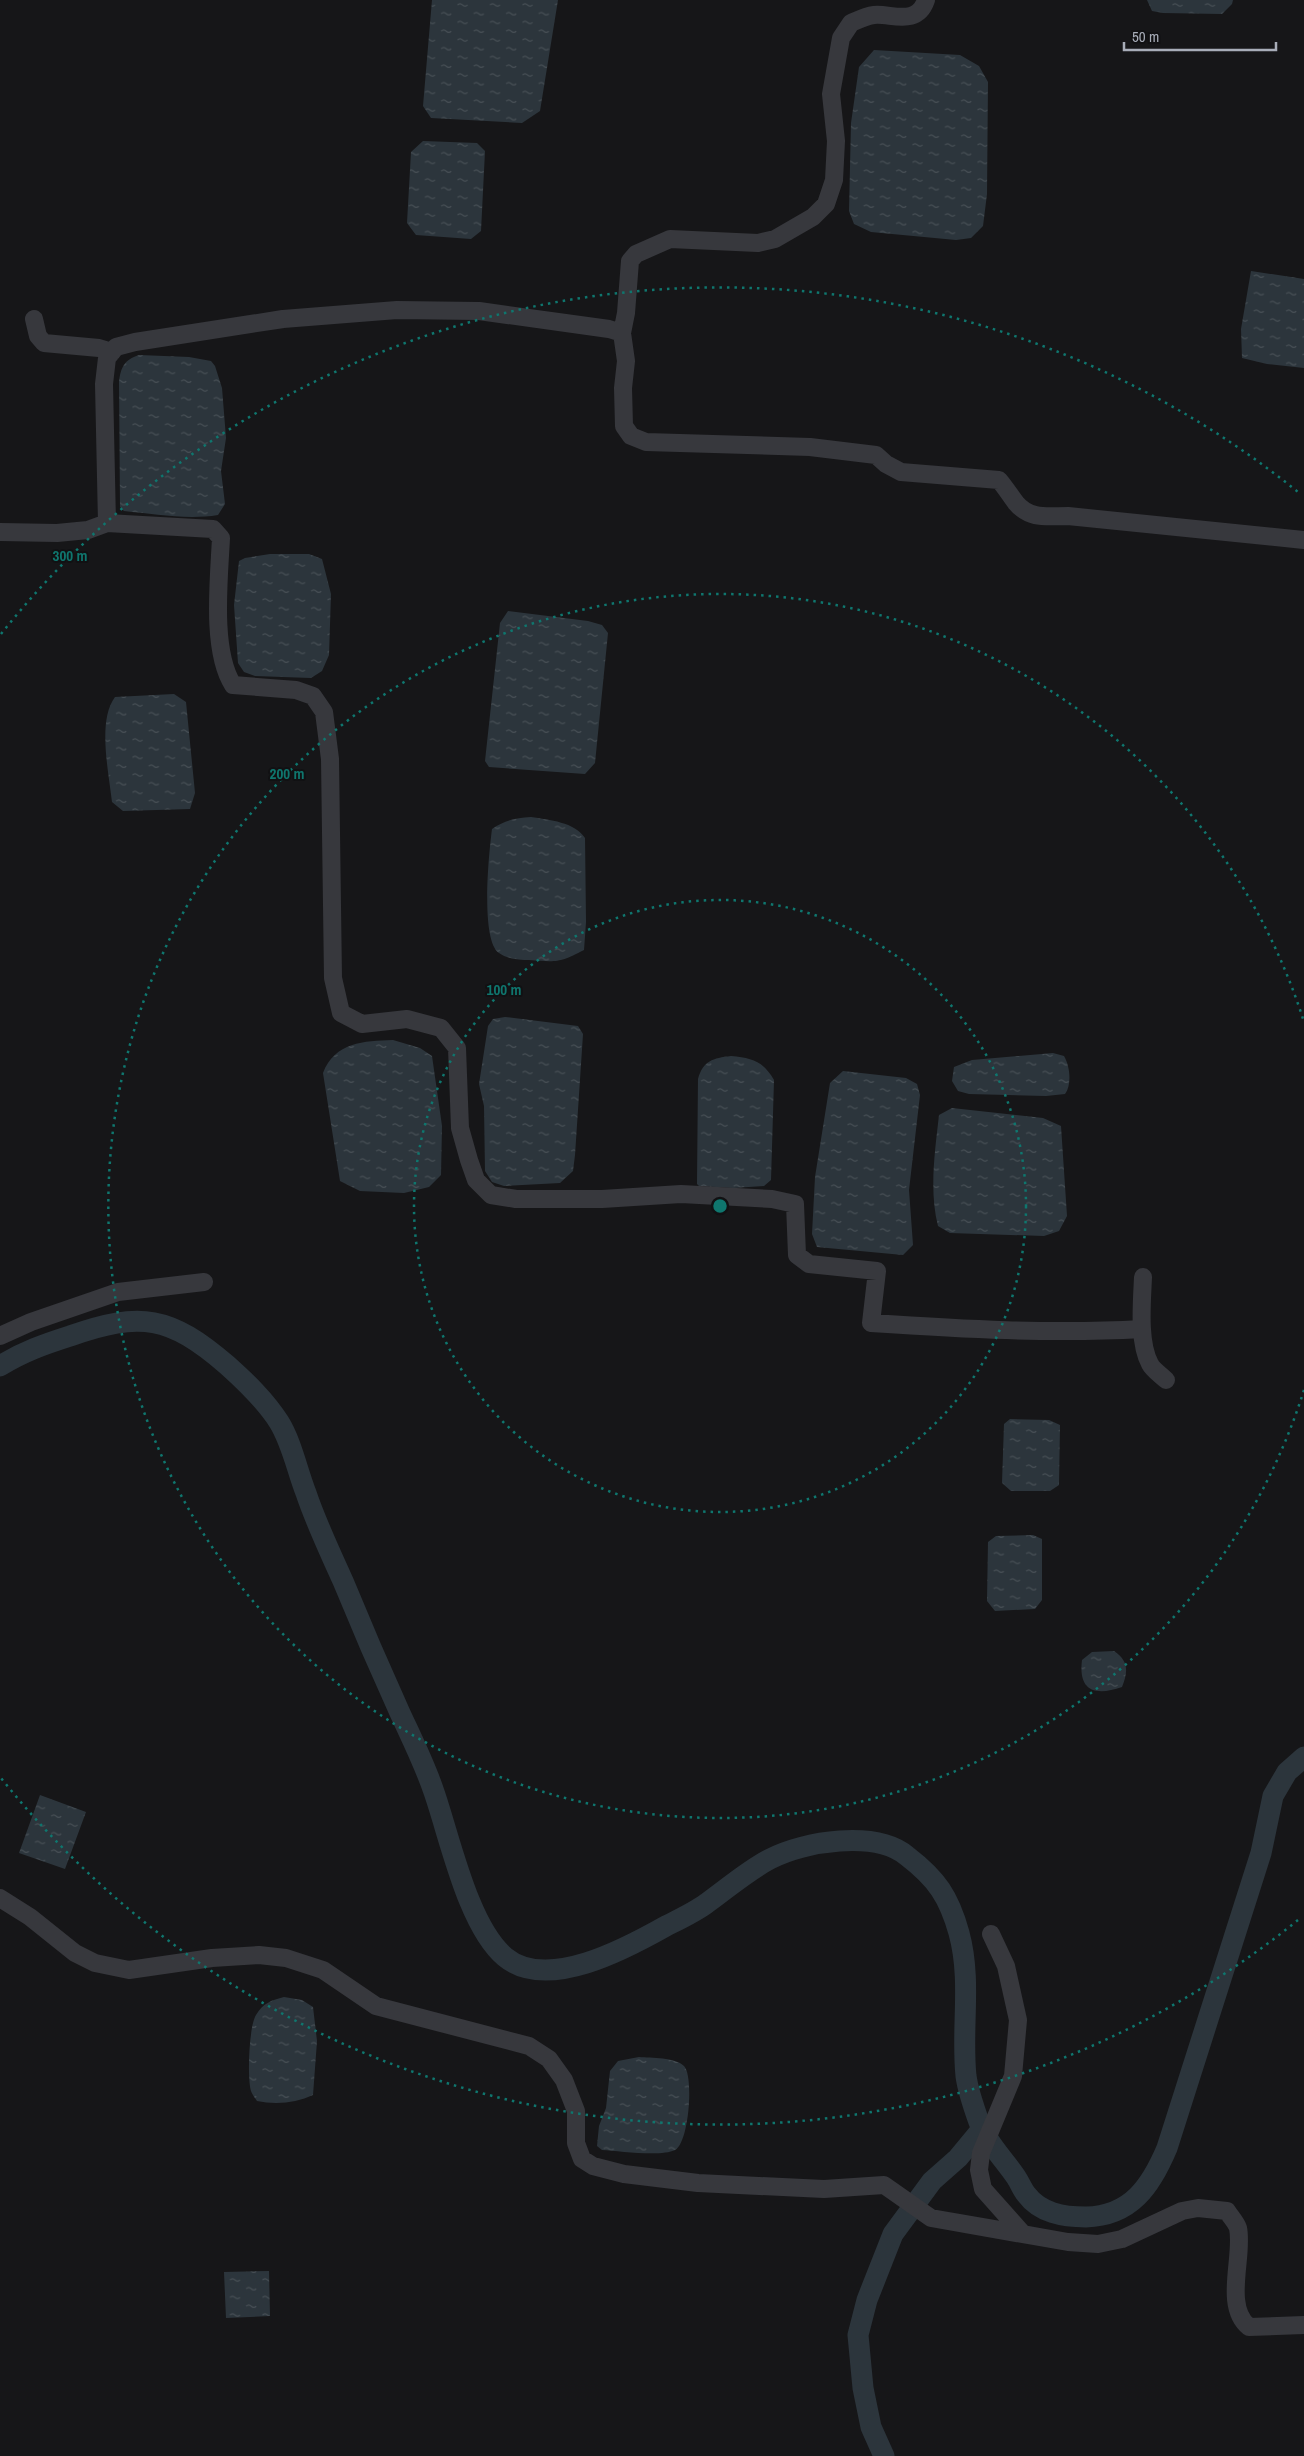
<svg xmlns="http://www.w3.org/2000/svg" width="1304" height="2456" font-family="'Archivo Narrow',sans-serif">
  <defs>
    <pattern id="water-ripples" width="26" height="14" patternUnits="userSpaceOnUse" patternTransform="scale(1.25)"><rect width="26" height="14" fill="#2c353c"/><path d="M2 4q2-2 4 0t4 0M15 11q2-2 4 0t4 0" fill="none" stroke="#485056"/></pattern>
  </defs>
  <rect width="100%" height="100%" fill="#161618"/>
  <path fill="url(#water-ripples)" d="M432 0H558L540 111 522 123 431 118 423 106Z
    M1147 0H1233L1232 4 1222 14 1163 13 1152 11Z
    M874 50 960 55 979 66 988 82 987 194 983 226 971 238 956 240 871 232 854 224 849 211 851 123 859 67Z
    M423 141 477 143 485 151 481 231 471 239 416 235 407 223 411 152Z
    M1251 271 1304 279V368L1267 364 1242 358 1241 329Z
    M139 355 189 357 211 361 215 366 222 388 226 438 221 471 225 504 218 515C187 520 155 514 124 511L120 507 119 382C121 367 124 360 139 355Z
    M270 554H309L322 559 331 594 329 655 322 671 311 678 255 676 244 672 238 663 234 605 239 561 245 558Z
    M508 611 588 621 602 625 608 633 595 763 585 774 489 767 485 761 500 623Z
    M174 694 186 702 195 793 190 809 123 811 112 802C109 773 97 721 115 697Z
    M531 817C549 820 575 822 585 838L586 922 584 950C559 963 557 962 529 960 520 960 507 959 499 953 480 940 489 852 492 829 505 820 516 818 531 817Z
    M505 1017 578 1026 583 1034 575 1155 573 1171 560 1183 504 1186 492 1182 485 1171 484 1106 479 1084 488 1026 493 1019Z
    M393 1040 420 1048 432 1056 442 1126 441 1175 429 1187 404 1193 360 1191 340 1181 323 1073C335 1042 364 1041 393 1040Z
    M1053 1053 1064 1056C1070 1066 1072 1085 1065 1094L1046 1096 969 1094 958 1091 952 1081 954 1067 972 1060Z
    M731 1056C752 1058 763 1061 774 1080L771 1180 764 1186 733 1188 699 1186 697 1184 698 1079C703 1061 713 1058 731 1056Z
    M843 1071 906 1078 917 1084 920 1095 909 1190 913 1245 903 1255 817 1247 812 1234 815 1177 830 1083Z
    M952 1108 1043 1118 1061 1126 1067 1216 1059 1231 1044 1236 950 1233 938 1226C929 1191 935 1151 939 1115Z
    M1010 1419 1049 1420 1060 1425 1059 1485 1050 1491H1011L1002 1483 1004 1424Z
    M1033 1535 1042 1539V1600L1035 1609 995 1611 987 1601 988 1542 996 1536Z
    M1114 1651C1129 1661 1128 1672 1122 1687 1096 1696 1078 1692 1082 1660L1092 1652Z
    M40 1795 86 1812 65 1869 19 1853Z
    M284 1997 302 2000 313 2007 317 2041 313 2095C296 2103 276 2105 257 2101 255 2098 252 2094 251 2091 247 2078 249 2026 256 2015 263 2003 272 2000 284 1997Z
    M639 2057C651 2058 675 2057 684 2066 694 2076 689 2143 675 2150 661 2157 619 2151 602 2150L597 2146 599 2126 606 2108 610 2071 618 2061Z
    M269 2271 270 2316 226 2318 224 2272Z"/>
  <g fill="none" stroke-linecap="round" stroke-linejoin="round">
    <path stroke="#2c353c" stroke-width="21" d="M0 1366C22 1352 45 1344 70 1336 141 1311 170 1316 227 1365 246 1382 265 1400 279 1422 292 1443 297 1470 306 1493 316 1523 330 1552 343 1581 361 1625 380 1669 400 1713 412 1739 425 1765 434 1792 450 1838 468 1926 505 1957 547 1992 627 1948 666 1926 680 1919 695 1912 707 1903 728 1888 747 1871 770 1859 804 1841 876 1830 907 1856 937 1879 949 1897 959 1933 972 1981 961 2028 966 2076 968 2091 974 2108 979 2122 987 2143 1004 2159 1016 2177 1020 2183 1022 2189 1026 2194 1040 2213 1063 2217 1086 2217 1131 2216 1151 2186 1167 2148L1261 1853 1273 1796 1287 1772 1304 1757
      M884 2456 871 2427 863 2388 858 2335 867 2300 893 2234 932 2181 958 2158 982 2129"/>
    <path stroke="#37383d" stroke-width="18" d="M34 319 38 336 44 343 99 348 112 352
      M622 333 626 313 630 261 636 254 670 239 758 243 775 239 813 217 826 204 834 180 836 141 831 94 841 38 851 23C858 20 866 16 874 15 891 13 917 27 926 0
      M107 523 104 384 107 358 116 347 135 342 283 319 397 310 479 311 609 329 622 333 626 361 623 388 624 426 631 436 646 442 810 447 876 455 886 464 901 472 999 480C1005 487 1010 495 1016 503 1030 520 1048 516 1068 516L1304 540
      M0 532 57 533 88 530 107 523 213 529 221 538C219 579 211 651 233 685L296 690 313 696 324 712 330 759 333 978 341 1013 362 1024 407 1019 441 1028 457 1048 460 1128 469 1160 476 1180 491 1195 516 1199H602L681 1194 772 1199 795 1204 797 1255 809 1264 877 1271 871 1323C962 1329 1051 1334 1142 1329
      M1143 1277C1142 1302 1138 1342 1150 1364 1153 1370 1161 1375 1166 1380
      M0 1336 31 1322 118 1292 204 1282
      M0 1898 30 1917 75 1953 95 1963 129 1970 212 1958 259 1955 286 1958 323 1970 376 2006 529 2046 549 2059 564 2080 576 2111V2143L582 2159 593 2166 624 2174 698 2183 824 2189 884 2185 931 2218 1068 2242 1098 2244 1122 2239 1182 2211 1198 2208 1227 2211C1230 2216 1236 2222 1238 2228 1244 2256 1223 2306 1249 2327L1304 2325
      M991 1934 1006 1966 1018 2020 1013 2076 981 2153 979 2170 983 2189 1023 2234"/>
  </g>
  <g fill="none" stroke="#0f766e" stroke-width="2.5" stroke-dasharray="2.5 5">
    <circle cx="720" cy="1206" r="306"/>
    <path d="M1304 1390A612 612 0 1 1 1304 1022"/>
    <path d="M1298 1920A919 919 0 0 1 1 1778M1 634A919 919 0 0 1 1298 492"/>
  </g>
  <circle cx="720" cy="1206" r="8" fill="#0f766e" stroke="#111113" stroke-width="2.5"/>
  <g font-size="15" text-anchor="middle" font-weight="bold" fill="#0f766e" stroke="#111113" stroke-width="4" stroke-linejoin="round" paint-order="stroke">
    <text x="70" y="561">300 m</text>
    <text x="287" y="779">200 m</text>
    <text x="504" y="995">100 m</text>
  </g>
  <path d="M1124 42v8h152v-8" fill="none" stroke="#a8adb8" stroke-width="2.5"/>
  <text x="1132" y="42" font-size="15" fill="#a8adb8" stroke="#111113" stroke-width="4" paint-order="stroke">50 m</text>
</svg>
